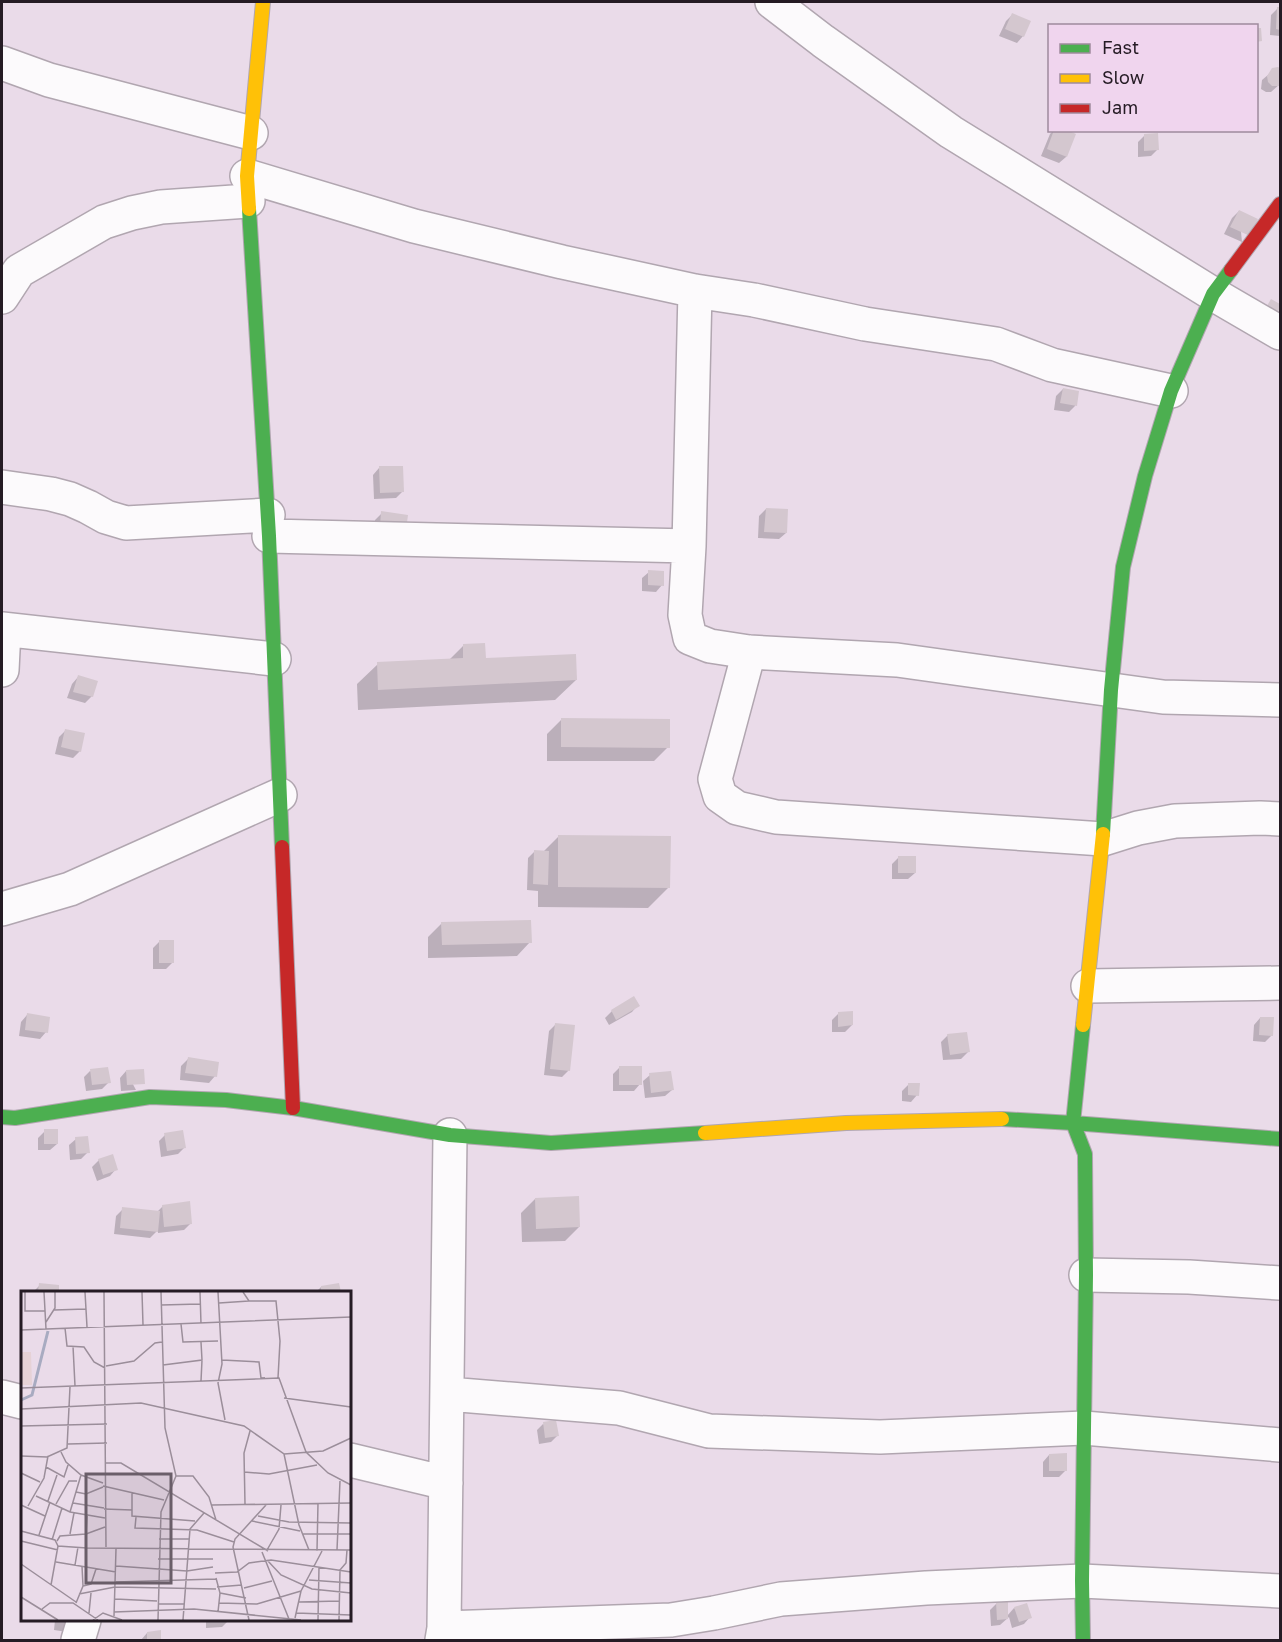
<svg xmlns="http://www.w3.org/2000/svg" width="1282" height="1642" font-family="'Golos Text',sans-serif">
  <rect width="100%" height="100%" fill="#eadbe9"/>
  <path fill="#0003" d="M1278 8H1280V36L1270 35 1271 15Z
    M1012 15 1023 36 1017 43 999 36 1006 21Z
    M1275 69 1280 71V84L1271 92H1266L1261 89 1262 80Z
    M1054 130 1074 135 1066 157 1059 163 1041 156 1050 134Z
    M1145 135 1157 150 1151 156 1138 157V142Z
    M1239 211 1242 242 1224 234 1232 218Z
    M1063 389 1078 392 1075 406 1069 412 1054 410 1056 396Z
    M379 468 402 492 396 498 374 499 373 475Z
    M766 509 786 533 779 539 758 538 759 516Z
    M382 513 405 529 374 534 375 520Z
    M649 572 662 585 656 592 642 591V578Z
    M463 646 485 660 576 680 555 700 358 710 357 684 378 664 449 660Z
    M78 677 92 696 85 703 67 698 72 684Z
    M561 720 668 747 654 761H547V734Z
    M66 730 80 751 73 758 55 754 59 737Z
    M559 836 669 887 648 908 538 907V891L527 890 528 858 535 851 543 852Z
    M899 857 915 873 908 879H892V864Z
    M442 923 530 942 517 956 428 958V937Z
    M159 942 173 962 166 969H153V948Z
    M634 998 638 1005 632 1012 609 1025 605 1018 612 1011Z
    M838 1014 852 1025 845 1032H832V1020Z
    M27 1015 46 1032 40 1039 19 1036 21 1022Z
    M1260 1018 1272 1035 1265 1042 1253 1041 1254 1025Z
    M556 1024 569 1070 562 1077 544 1075 549 1031Z
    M948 1035 968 1052 961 1059 943 1060 941 1042Z
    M188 1059 215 1076 209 1083 180 1080 181 1066Z
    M619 1068 640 1084 634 1091H613V1074Z
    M90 1071 109 1082 102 1089 86 1091 84 1077Z
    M126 1071 136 1090 121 1091 120 1078Z
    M650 1075 672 1090 665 1096 645 1098 643 1081Z
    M909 1084 917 1095 911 1102 902 1101V1091Z
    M45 1131 57 1144 50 1150H38V1138Z
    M165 1135 184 1148 178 1154 161 1157 159 1141Z
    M76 1139 88 1152 81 1159 70 1160 69 1145Z
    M99 1160 116 1169 110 1176 97 1181 92 1167Z
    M535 1199 579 1227 565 1241 522 1242 521 1213Z
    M163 1206 191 1223 184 1230 158 1233V1230L150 1238 114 1234 116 1216 123 1209 157 1212Z
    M40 1285 57 1286V1292H33Z
    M338 1285 339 1292H316L321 1287Z
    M543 1424 558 1435 551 1442 539 1444 537 1430Z
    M1049 1455 1066 1470 1059 1477H1043V1462Z
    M997 1603 1007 1616 1014 1608 1030 1617 1024 1624 1012 1628 1009 1617 1000 1625 991 1626 990 1610Z
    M55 1620H74L67 1632 54 1630Z
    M206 1620H229L222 1627 206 1628Z
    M159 1632 160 1640H141L147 1633Z"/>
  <path fill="#d4c7cf" d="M1277 7H1280V30L1276 29Z
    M1012 13 1031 21 1024 37 1005 29Z
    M1256 28H1261L1262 41 1256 42Z
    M1278 67 1280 68V86H1272L1268 82 1267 76 1272 68Z
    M1054 130H1067L1076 134 1067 157 1047 149Z
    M1158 133 1159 150 1144 151V134Z
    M1239 210 1258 219 1250 236 1230 227Z
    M1271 299 1280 304V308L1275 317 1264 311Z
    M1063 388 1079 391 1077 406 1060 403Z
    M379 466H403L404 492 380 493Z
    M766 508 788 509 787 533 764 532Z
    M381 511 408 515 406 530 380 527Z
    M648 570 664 571V586L648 585Z
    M485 643 486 658 576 654 577 680 378 690 377 662 463 658V644Z
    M78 675 98 681 93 697 73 692Z
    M561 718 670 719V748L561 747Z
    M65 729 85 733 81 752 61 747Z
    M558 835 671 836 670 888 558 887Z
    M534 850 549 851 548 885 533 884Z
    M898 856H916V873H898Z
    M531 920 532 943 442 945 441 922Z
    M159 940H174V963H159Z
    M634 996 640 1006 616 1020 611 1010Z
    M853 1011V1025L838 1027V1012Z
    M27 1013 50 1017 48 1033 25 1030Z
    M1260 1017H1274L1273 1036 1259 1035Z
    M555 1023 575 1025 570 1071 550 1069Z
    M967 1032 970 1052 950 1055 947 1034Z
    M188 1057 219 1062 217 1077 185 1073Z
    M619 1066H642V1085H619Z
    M108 1067 111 1083 92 1085 90 1069Z
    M144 1069 145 1084 127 1085 126 1070Z
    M671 1071 674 1090 651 1093 649 1073Z
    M908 1083H920L919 1096 908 1095Z
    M44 1129H58V1144H44Z
    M183 1130 186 1148 167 1151 164 1133Z
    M88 1136 90 1153 76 1154 75 1137Z
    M113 1154 118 1170 103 1175 98 1159Z
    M579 1196 580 1227 536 1229 535 1198Z
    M190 1201 192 1224 164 1227 162 1205Z
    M122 1207 160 1211 158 1232 120 1228Z
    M39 1283 59 1285V1292H38Z
    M339 1283 341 1292H321V1286Z
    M556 1420 559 1436 545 1438 543 1422Z
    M1067 1453V1471H1049V1454Z
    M1008 1601V1619L997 1620 996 1602Z
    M1027 1603 1032 1618 1019 1622 1014 1607Z
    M161 1630V1640H147V1632Z"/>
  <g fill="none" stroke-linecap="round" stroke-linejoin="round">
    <defs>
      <path id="street" d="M772 2 823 41 951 132 1213 294 1280 333
        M2 63 49 80 251 133
        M247 176 414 226 562 262 695 291 754 300 865 324 996 344 1052 365 1171 391
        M695 291 689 546 685 615 690 638 710 646 749 652 897 660 1163 697 1280 700
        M2 297 19 271 104 222 132 213 161 207 248 201
        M2 487 51 494 70 499 88 507 106 517 126 523 268 515
        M269 536 689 546
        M2 629 274 659
        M749 652 715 779 720 796 737 808 776 817 1103 839 1138 828 1175 821 1260 818 1280 819
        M2 670 4 630
        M2 909 70 889 280 795
        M1088 986 1280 983
        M1086 1275 1189 1277 1280 1283
        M448 1394 619 1408 709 1431 880 1437 1084 1428 1280 1445
        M2 1397 22 1402
        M350 1460 446 1483
        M444 1628 671 1620 714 1613 781 1599 926 1588 1082 1581 1280 1591
        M78 1640 84 1620
        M442 1640 444 1628 450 1135"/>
      <path id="fast" d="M249 209 269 536 282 847
        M1103 834 1111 690 1123 567 1145 476 1171 391 1213 294 1231 270
        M2 1117 15 1118 150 1097 226 1100 293 1108 450 1135 551 1143 705 1133
        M1002 1119 1073 1123 1280 1139
        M1083 1640 1082 1581 1086 1275 1085 1154 1073 1123 1083 1025"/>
      <path id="slow" d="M249 209 247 176 263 2
        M1083 1025 1103 834
        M705 1133 846 1123 1002 1119"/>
      <path id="jam" d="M1231 270 1280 204
        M282 847 293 1108"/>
    </defs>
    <use href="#street" stroke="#b1a6b0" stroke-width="36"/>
    <use href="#fast" stroke="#b1a6b0" stroke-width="16"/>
    <use href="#slow" stroke="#b1a6b0" stroke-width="16"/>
    <use href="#jam" stroke="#b1a6b0" stroke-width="16"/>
    <use href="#street" stroke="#fcfafc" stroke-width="33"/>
    <use href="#fast" stroke="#4caf50" stroke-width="14"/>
    <use href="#slow" stroke="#ffc107" stroke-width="14"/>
    <use href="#jam" stroke="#c62828" stroke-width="14"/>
  </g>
  <g transform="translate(21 1291)">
    <rect width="330" height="330" fill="#eadbe9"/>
    <path d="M0 61H10L11 94H0Z" fill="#e6d2d6"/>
    <path fill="none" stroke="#a8abc1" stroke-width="3" d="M0 109 11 104 27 40"/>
    <path fill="none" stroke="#9b8e9a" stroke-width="1.5" d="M4 1V20H24M23 1 25 38M64 1 66 36M83 1 85 256M121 1 122 34M179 1 180 33M197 1 201 73 197 92 204 129M222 1 228 10H255L259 50 257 87M198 12 228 10M140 14 179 13M33 19 65 18M25 31 34 17V1M160 33 162 51 197 50M44 37 46 55 63 56 73 71 84 77M0 39 330 26M52 55 54 95M201 69 238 71 240 87H244M142 74 181 69 180 51M85 75 113 70 134 52 141 51M180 90 181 69M0 97 258 87 285 161 307 182 330 194M263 107 330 116M0 118 120 112 223 135 263 163 278 234 288 259M0 135 86 133M47 153 86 152M40 161 45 171 60 184 82 192M263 163 302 160 330 147M0 165 26 166 46 157 49 96M84 172H100L247 260M25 176 43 186 47 174M223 181 248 183 296 174M0 182 19 191M155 185H172L188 206 195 229M82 195 143 209M55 201 65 203 82 196M111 202V225L174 230M15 205 49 221 84 227M27 210 36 184M52 212 83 217M35 213 48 190H56M224 213 223 162 229 140M0 214 24 225M191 214 330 212M7 215 23 187 27 165M83 218 111 219M49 221 60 184M237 225 268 231 330 232M115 226 114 237 176 239 213 251M231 230 279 240M0 240 34 249 37 255 66 257 330 259M49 243 53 222M65 243 66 225M281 243H330M18 244 29 211M138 248H168M31 249 41 217M0 250 37 259M36 250 39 245 65 243 84 236M246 259 258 238 260 214M316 259 319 190M296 260 297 212M241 261 268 328M137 268H192M246 269 260 284 291 298 330 302M35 271 95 281M0 273 55 311M54 274 57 256M95 275 166 280 192 276M194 282 216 281 228 272 250 269 330 281M195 287 199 302 197 321M288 289 330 292M95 291 195 288M30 294 37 255M62 295 70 293 75 278M196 296 221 294M223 297 251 290M199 302 225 307M58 303 94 296 195 298M0 306 37 329M94 308 136 310M278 311 318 310M55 312 62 295 61 275M198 312 236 313 280 300M137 313H163M21 318 29 312H52L77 329M93 321 173 318 280 329M68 322 70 302M275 322 330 324M93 325 95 258M274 327 280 300 301 260M72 329 82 322 101 329M137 329 140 221 155 185 144 137 140 1M162 329 169 238 183 222M228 329 212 256 214 248 245 214M297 329 298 276M318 329 319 279 325 272 326 259"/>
    <path fill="#6a5e69" fill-opacity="0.15" stroke="#6a5e69" stroke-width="3" d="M65 183H150V292H65Z"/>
    <rect width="330" height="330" fill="none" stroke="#251b24" stroke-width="3"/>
  </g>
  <rect width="1282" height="1642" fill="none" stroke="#251b24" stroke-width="6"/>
  <rect x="1048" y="24" width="210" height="108" fill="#f0d5ee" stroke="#9f8b9d" stroke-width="1.5"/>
  <rect x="1060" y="44" width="30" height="9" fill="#4caf50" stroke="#9f8b9d" stroke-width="1.5"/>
  <text x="1102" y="54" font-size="18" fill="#251b24">Fast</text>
  <rect x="1060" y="74" width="30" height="9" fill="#ffc107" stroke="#9f8b9d" stroke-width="1.5"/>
  <text x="1102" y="84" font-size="18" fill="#251b24">Slow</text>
  <rect x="1060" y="104" width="30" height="9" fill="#c62828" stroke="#9f8b9d" stroke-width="1.5"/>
  <text x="1102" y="114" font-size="18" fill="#251b24">Jam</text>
</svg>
